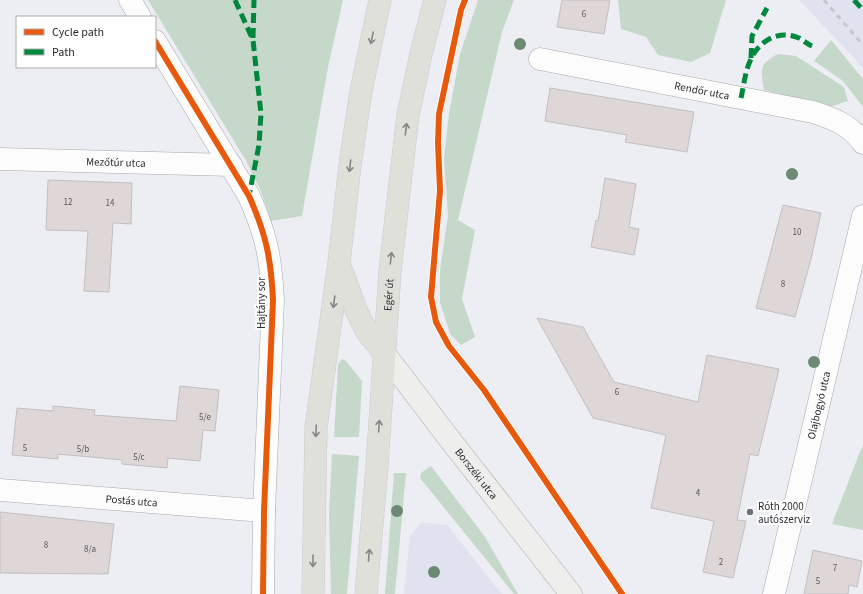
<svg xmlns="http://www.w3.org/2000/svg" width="863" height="594" font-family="'Source Sans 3',sans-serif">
  <rect width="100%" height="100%" fill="#edeef4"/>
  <path fill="#e0e3ef" d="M799 0H863V69L856 60Z
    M421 522 447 525 502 594H404L410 536Z"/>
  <path fill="#c5d8c9" d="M148 0H343L328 67 302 216 271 221 261 191 245 159Z
    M478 0H514L502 32 458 220 475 230 462 299 475 337 461 345 450 334 440 302V270L448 215 444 158 449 114 460 54Z
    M618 0H726L710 53 691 62 658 55 646 37 621 29Z
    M831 40 863 79V107L843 81 814 61Z
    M778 54 796 56 844 87 848 101 829 107 764 90C761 70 758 64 778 54Z
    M342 359 346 361 362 381 359 437H334L338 364Z
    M863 444V530L832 524Z
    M332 454 359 456 347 594H331L329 513Z
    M431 466 485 537 518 594H514L420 478 421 473Z
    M394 473H406L395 594H385Z"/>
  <path fill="#dfd6d7" stroke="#c1bfc2" d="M562 0H610L604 34 557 27Z
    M550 88 694 112 687 152 625 142 627 135 545 121Z
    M605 178 636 184 629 227 639 229 634 255 591 247 596 220 598 221Z
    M48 180 132 183 131 224 113 223 109 292 84 291 88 231 46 230Z
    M783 205 821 213 811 259 795 317 756 308Z
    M537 318 583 327 614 382 698 402 707 355 779 369 758 456 750 454 737 520 746 521 733 578 703 572 714 521 651 508 666 435 593 418Z
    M180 386 219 390 215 431 203 430 200 461 168 458 167 468 122 464V460L58 454V459L12 455 17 408 53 411V406L95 410 94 415 176 421Z
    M0 512 114 524 108 574 0 573Z
    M813 550 862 561 857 587 849 585 848 594H804Z"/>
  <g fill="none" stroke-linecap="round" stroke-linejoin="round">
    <defs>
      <g id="minor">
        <path d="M130 0 140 17"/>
        <path d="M155 41 249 196C266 234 271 258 273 300L264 511 263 594"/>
        <path id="s1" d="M540 59 813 112C832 118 851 125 863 143"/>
        <path id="s2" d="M0 159 231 165"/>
        <path id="s3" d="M0 490 264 511"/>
        <path id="s4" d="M774 594 863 216"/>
      </g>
      <g id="secondary">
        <path id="s5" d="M384 353 451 441 571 594"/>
      </g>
      <g id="primary">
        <path d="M340 266 356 310 367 332 384 353"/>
        <path d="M313 594 316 427 339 263 350 165 361 91 380 0"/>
        <path id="s6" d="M366 594 377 466 390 271 399 192 408 115 421 54 435 0"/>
      </g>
    </defs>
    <use href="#minor" stroke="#a7a8ac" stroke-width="23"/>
    <use href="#secondary" stroke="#a7a8ac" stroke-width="23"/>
    <use href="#primary" stroke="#cacace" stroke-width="23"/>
    <use href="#minor" stroke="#fcfcfd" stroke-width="22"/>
    <use href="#secondary" stroke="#eeefec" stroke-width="22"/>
    <use href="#primary" stroke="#dfe0da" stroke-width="22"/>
    <path stroke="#c6c6c8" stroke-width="3" stroke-dasharray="5 5" stroke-linecap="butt" d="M824 0 863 45"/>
    <path stroke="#00873e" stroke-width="5" stroke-dasharray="10 5" stroke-linecap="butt" d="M235 0 253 40 261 114 259 145 249 196
      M854 0 863 10
      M253 38 254 0
      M751 58 752 36 767 8
      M741 98C744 85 745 71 751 59 759 41 779 29 799 38 803 40 807 44 812 46"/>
    <defs>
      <path id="cycleway" d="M465 0 461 10 439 114 438 143 440 191 431 297 436 322 449 346 484 390 622 594
        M155 41 249 196C266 234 271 258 273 300L264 511 263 594"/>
    </defs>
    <use href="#cycleway" stroke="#fff" stroke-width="8"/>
    <use href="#cycleway" stroke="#e8590c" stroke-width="6"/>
  </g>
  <g fill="#6d8974">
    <circle cx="520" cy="44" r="6"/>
    <circle cx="792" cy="174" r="6"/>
    <circle cx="814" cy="362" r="6"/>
    <circle cx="397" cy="511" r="6"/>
    <circle cx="434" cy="572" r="6"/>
  </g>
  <defs><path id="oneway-shaft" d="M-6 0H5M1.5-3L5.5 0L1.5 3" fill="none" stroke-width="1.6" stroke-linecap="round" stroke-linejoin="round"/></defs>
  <g stroke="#858685">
    <use href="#oneway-shaft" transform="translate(372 38) rotate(102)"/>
    <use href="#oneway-shaft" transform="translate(406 129) rotate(-83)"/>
    <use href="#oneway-shaft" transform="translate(350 166) rotate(97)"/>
    <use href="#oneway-shaft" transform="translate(391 258) rotate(-83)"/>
    <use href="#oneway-shaft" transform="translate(334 302) rotate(98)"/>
    <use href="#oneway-shaft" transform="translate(379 426) rotate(-86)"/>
    <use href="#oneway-shaft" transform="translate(316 431) rotate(93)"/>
    <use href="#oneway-shaft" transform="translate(369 555) rotate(-85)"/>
    <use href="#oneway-shaft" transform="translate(313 561) rotate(91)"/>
  </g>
  <circle fill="#6f7075" stroke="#fff" stroke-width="1.5" cx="750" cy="512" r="4"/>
  <g text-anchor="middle" stroke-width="4" stroke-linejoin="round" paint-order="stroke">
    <g font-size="9" fill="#5b595c">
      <text x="584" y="17">6</text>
      <text x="68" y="205">12</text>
      <text x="110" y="206">14</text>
      <text x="797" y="235">10</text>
      <text x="783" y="287">8</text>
      <text x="617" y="395">6</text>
      <text x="205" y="420">5/e</text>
      <text x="25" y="451">5</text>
      <text x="83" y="452">5/b</text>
      <text x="139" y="460">5/c</text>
      <text x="698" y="496">4</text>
      <text x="46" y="548">8</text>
      <text x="90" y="552">8/a</text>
      <text x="721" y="565">2</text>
      <text x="835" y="571">7</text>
      <text x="818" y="584">5</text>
    </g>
    <g font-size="11" fill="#2b2c30" stroke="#fff">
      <text dy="4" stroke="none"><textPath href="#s1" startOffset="165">Rendőr utca</textPath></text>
      <text dy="4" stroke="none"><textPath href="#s2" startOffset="116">Mezőtúr utca</textPath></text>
      <text dy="4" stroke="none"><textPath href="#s6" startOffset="300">Egér út</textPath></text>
      <text transform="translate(261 303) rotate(-90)" y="4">Hajtány sor</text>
      <text dy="4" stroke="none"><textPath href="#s4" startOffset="194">Olajbogyó utca</textPath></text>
      <text dy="4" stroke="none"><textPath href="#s5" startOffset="152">Borszéki utca</textPath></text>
      <text dy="4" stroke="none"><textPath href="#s3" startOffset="132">Postás utca</textPath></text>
    </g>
    <g font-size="11" fill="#2b2c30" stroke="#fff" text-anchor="start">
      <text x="758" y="510">Róth 2000<tspan x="758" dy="13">autószerviz</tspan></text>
    </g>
  </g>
  <rect x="16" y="16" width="140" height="52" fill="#ffffff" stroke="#aaabac"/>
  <rect x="24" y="29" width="20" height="6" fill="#e8590c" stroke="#aaabac"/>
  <text x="52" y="36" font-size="12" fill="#2b2c30">Cycle path</text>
  <rect x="24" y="49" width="20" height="6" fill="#00873e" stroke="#aaabac"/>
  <text x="52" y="56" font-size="12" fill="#2b2c30">Path</text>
</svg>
